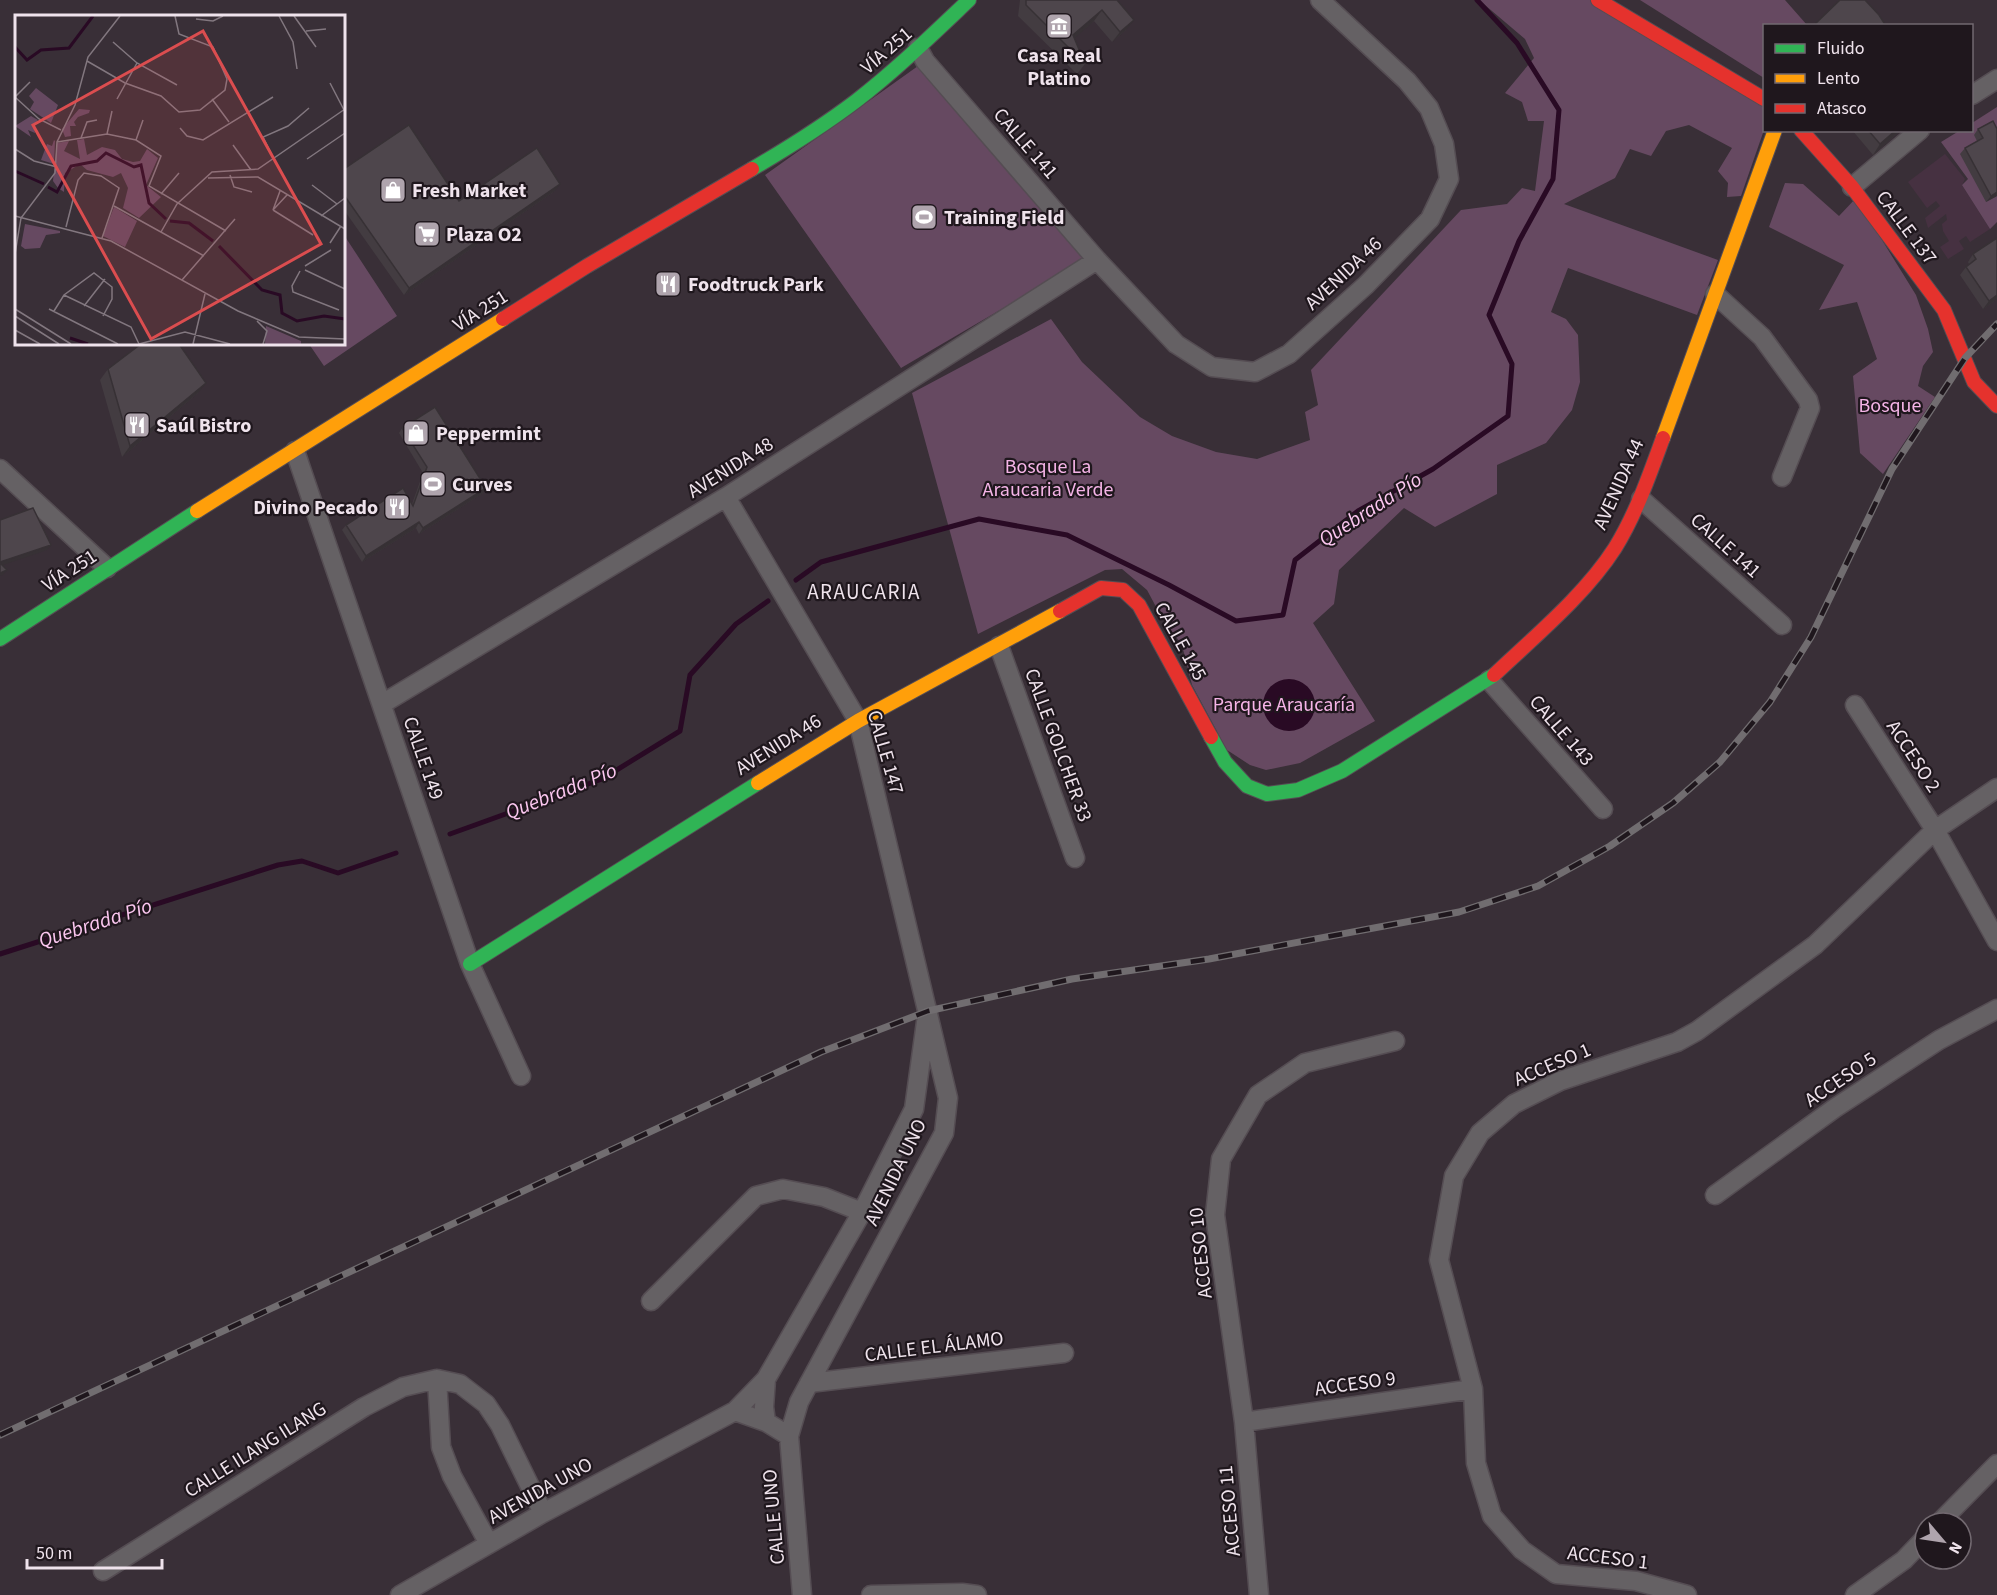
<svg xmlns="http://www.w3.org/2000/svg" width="1997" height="1595" font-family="'Source Sans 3',sans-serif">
  <rect width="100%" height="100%" fill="#392f37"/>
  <path fill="#463141" d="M1945 154 1965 179 1962 185 1990 229 1970 242 1966 236 1959 241 1964 249 1948 259 1940 247 1949 241 1943 231 1942 224 1947 220 1946 214 1928 228 1925 218 1940 206 1936 201 1927 208 1908 182Z"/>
  <path fill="#664961" d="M1479 0H1596L1764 99V130L1741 196 1727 197 1728 183 1718 171 1732 148 1689 125 1666 131 1651 156 1630 149 1615 178 1564 204 1718 260 1697 315 1568 268 1551 312 1566 319 1578 335 1580 382 1572 410 1546 443 1497 465V494L1435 527 1404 508 1339 570 1334 604 1313 623 1375 721 1300 763 1266 770 1250 765 1227 750 1192 685 1182 645 1162 618 1147 590 1122 569 1105 570 978 634 912 393 1051 319 1082 362 1140 417 1172 436 1216 452 1257 459 1310 440 1305 412 1318 405 1311 370 1461 210 1507 204 1522 188 1535 191 1544 121H1528L1522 102 1505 93 1534 58 1525 39Z
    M1640 0H1785L1807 25 1764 26V78Z
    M925 61 1087 259 901 368 765 175Z
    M1997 107V222L1990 229 1962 185 1968 179 1941 142 1959 131 1972 130V123Z
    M1785 183 1803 184 1839 216 1856 198 1916 295 1928 329 1933 352 1923 366 1918 386 1935 397 1883 474 1860 453 1853 376 1877 359 1857 302 1819 310 1844 265 1769 227Z
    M344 235 397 316 324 366 309 344H344Z"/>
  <path fill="#290a24" d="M1263 705a26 26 0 1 1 52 0a26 26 0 1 1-52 0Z"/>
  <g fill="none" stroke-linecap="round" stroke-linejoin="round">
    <path stroke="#290a24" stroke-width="5" d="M796 580 821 562 979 519 1067 535 1169 585 1236 621 1283 615 1295 560 1358 511 1433 469 1508 416 1512 364 1489 315 1519 241 1553 179 1559 110 1517 43 1477 0
      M450 834 602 779 680 731 690 675 736 624 768 601
      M0 954 278 865 302 861 338 873 396 853"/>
    <defs>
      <path id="street" d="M918 48 925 61 1097 260 1176 344 1212 367 1255 372 1289 354 1366 285 1430 219 1449 179 1444 144 1429 108 1407 81 1320 0
        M1972 95 1997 79
        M1852 187 1920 130
        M1715 294 1762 337 1808 400 1810 408 1782 477
        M295 451 470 964 521 1076
        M0 469 107 568
        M726 497 858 721 948 1098 944 1133 799 1402 789 1436 802 1595
        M1641 499 1782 625
        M999 646 1075 858
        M1489 680 1603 809
        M382 704 726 497 1097 260
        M1855 705 1935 830 1997 941
        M1715 1195 1835 1108 1939 1040 1997 1009
        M651 1301 756 1196 783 1189 824 1197 862 1212
        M437 1379 441 1447 452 1476 489 1544
        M766 1379 764 1407 766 1422
        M809 1383 1064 1353
        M735 1411 766 1422 789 1436
        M1244 1422 1473 1389
        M1939 1523 1997 1464
        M103 1571 364 1407 403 1387 437 1379 460 1384 486 1404 500 1425 543 1513
        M400 1595 543 1513 735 1411 766 1379 862 1212 914 1109 926 1022
        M871 1595 962 1593 977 1595
        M1259 1595 1244 1422 1215 1215 1221 1159 1258 1095 1305 1063 1395 1041
        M1687 1595 1636 1581 1556 1574 1522 1550 1492 1516 1476 1463 1473 1389 1439 1260 1454 1176 1480 1133 1514 1104 1560 1081 1677 1042 1697 1031 1815 945 1935 830 1997 788
        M1855 1595 1904 1560 1925 1538"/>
      <path id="fast" d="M752 169C788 148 823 126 856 101 896 70 932 35 969 0
        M0 639 197 511
        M1211 737 1225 762 1247 786 1267 794 1298 790 1342 771 1494 675
        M470 964 758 783"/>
      <path id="slow" d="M1663 438 1775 130
        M197 511 503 319
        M758 783 858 721 1060 611"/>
      <path id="jam" d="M1598 0 1764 99
        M1801 130 1852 187 1944 310 1974 382 1997 406
        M503 319 587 266 752 169
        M1060 611 1101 588 1123 590 1139 605 1211 737
        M1494 675C1534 637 1585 595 1615 548 1636 514 1649 476 1663 438"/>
    </defs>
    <use href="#street" stroke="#554d53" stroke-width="21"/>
    <use href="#fast" stroke="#554d53" stroke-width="16"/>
    <use href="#slow" stroke="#554d53" stroke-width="16"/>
    <use href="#jam" stroke="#554d53" stroke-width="16"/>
    <use href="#street" stroke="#656164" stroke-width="18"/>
    <use href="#fast" stroke="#30b455" stroke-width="14"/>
    <use href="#slow" stroke="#ff9f0a" stroke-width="14"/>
    <use href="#jam" stroke="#e5322d" stroke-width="14"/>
    <defs>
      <path id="rail" d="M0 1435 821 1052 928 1011 1072 979 1209 959 1459 912 1538 886 1610 846 1673 803 1720 762 1770 702 1811 637 1892 469 1965 358 1997 324"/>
    </defs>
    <use href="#rail" stroke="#716d70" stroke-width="7"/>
    <use href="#rail" stroke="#1f171d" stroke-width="4.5" stroke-dasharray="14" stroke-linecap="butt"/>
  </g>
  <path fill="#433c41" d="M1020 0H1117L1126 30 1112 42 1094 21 1074 38 1085 64 1077 74 1018 16Z
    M1993 121 1997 196 1986 202 1960 154 1965 148 1977 141 1974 135 1978 129Z
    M1852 130H1901L1873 155Z
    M344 169 459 201 555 191 404 295 344 210Z
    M1997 238 1996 300 1983 309 1960 275 1966 267 1969 264 1968 262 1973 254Z
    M108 369 198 393 122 457 100 380Z
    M402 428 486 488 483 493 419 534 416 528 362 562 342 530 346 525 412 504 423 473 399 433Z"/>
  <path fill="#373135" d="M1102 10 1094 21 1066 46 1073 35Z
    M1134 20 1126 30 1112 42 1120 32Z
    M1896 130H1901L1873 155 1880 144Z
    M560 184 555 191 404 295 409 288Z
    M1997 192V196L1986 202 1991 196Z
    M1997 295V299L1996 300 1983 309 1989 301Z
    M206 383 198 393 122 457 130 446Z
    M486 488 483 493 419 534 423 528Z
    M419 522 416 528 362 562 366 556Z
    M51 545 47 550 0 566V562Z
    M7 570 3 575 0 576V573Z"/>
  <path fill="#4e464c" stroke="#373135" stroke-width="1.5" d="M1026 0H1117L1134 20 1120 32 1102 10 1073 35 1085 64 1026 5Z
    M1840 0H1865L1879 15 1886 26H1813Z
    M1993 121 1997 129V192L1991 196 1965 148 1983 138 1978 129Z
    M409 125 459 201 537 148 560 184 409 288 344 195V169Z
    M1868 130H1896L1880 144Z
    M1997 238V295L1989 301 1966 267 1976 259 1973 254Z
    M141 344H179L206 383 130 446 108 369Z
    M435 407 486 488 423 528 419 522 366 556 346 525 403 488 413 506 427 467 402 428Z
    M33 508 51 545 0 562V520Z
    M0 563 7 570 0 573Z"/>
  <defs>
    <symbol id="museum-square" viewBox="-11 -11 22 22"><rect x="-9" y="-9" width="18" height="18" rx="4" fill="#afa4ad" stroke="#1f171d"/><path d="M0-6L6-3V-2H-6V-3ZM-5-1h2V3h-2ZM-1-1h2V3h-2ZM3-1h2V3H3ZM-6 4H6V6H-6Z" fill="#fff"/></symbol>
    <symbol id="shop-square" viewBox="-11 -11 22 22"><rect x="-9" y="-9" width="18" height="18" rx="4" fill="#afa4ad" stroke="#1f171d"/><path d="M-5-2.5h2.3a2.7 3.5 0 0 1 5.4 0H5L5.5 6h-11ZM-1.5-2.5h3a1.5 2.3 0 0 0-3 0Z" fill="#fff"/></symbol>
    <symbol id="stadium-square" viewBox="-11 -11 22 22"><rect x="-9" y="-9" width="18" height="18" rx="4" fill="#afa4ad" stroke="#1f171d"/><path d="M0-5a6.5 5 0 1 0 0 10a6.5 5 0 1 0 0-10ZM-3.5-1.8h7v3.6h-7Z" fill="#fff"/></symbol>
    <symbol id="supermarket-square" viewBox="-11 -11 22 22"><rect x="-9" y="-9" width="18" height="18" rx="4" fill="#afa4ad" stroke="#1f171d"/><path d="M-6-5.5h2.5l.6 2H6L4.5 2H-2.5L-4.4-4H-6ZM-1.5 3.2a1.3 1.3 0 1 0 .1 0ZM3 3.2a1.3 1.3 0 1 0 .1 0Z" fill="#fff"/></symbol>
    <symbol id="restaurant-square" viewBox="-11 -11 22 22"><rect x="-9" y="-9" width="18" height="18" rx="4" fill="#afa4ad" stroke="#1f171d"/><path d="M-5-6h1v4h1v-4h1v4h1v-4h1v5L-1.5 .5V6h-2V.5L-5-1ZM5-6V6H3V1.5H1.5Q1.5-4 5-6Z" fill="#fff"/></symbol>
  </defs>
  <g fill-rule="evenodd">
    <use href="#museum-square" x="1044" y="11" width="30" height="30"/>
    <use href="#shop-square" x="378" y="175" width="30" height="30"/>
    <use href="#stadium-square" x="909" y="202" width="30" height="30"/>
    <use href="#supermarket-square" x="412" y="219" width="30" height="30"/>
    <use href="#restaurant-square" x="653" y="269" width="30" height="30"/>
    <use href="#restaurant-square" x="122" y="410" width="30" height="30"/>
    <use href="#shop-square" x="401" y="418" width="30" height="30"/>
    <use href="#stadium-square" x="418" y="469" width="30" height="30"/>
    <use href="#restaurant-square" x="382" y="492" width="30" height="30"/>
  </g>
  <g text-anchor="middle" stroke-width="4.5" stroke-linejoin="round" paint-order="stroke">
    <g font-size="20" fill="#efe3ec" stroke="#1f171d">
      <text transform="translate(886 50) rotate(-41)" y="7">VÍA 251</text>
      <text transform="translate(1026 143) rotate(49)" y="7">CALLE 141</text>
      <text transform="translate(1907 227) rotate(53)" y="7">CALLE 137</text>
      <text transform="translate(1343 273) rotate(-43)" y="7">AVENIDA 46</text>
      <text transform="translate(480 310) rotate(-32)" y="7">VÍA 251</text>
      <text transform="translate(730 467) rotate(-32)" y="7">AVENIDA 48</text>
      <text transform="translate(1618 484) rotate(-66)" y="7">AVENIDA 44</text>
      <text transform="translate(1726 545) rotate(42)" y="7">CALLE 141</text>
      <text transform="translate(69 570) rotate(-33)" y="7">VÍA 251</text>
      <text transform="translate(1181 641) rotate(61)" y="7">CALLE 145</text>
      <text transform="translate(1562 730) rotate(49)" y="7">CALLE 143</text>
      <text transform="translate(778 744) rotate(-32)" y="7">AVENIDA 46</text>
      <text transform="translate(1059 745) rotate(70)" y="7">CALLE GOLCHER 33</text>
      <text transform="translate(886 752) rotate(74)" y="7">CALLE 147</text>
      <text transform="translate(1914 756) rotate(57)" y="7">ACCESO 2</text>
      <text transform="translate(424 758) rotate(71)" y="7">CALLE 149</text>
      <text transform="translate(1552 1064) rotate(-23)" y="7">ACCESO 1</text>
      <text transform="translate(1840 1079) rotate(-34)" y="7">ACCESO 5</text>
      <text transform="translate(895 1172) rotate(-64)" y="7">AVENIDA UNO</text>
      <text transform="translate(1200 1253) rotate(-96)" y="7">ACCESO 10</text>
      <text transform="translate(934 1346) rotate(-7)" y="7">CALLE EL ÁLAMO</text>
      <text transform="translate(1355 1383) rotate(-8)" y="7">ACCESO 9</text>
      <text transform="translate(255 1449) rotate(-32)" y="7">CALLE ILANG ILANG</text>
      <text transform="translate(540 1490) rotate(-29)" y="7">AVENIDA UNO</text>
      <text transform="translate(1229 1511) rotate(-95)" y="7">ACCESO 11</text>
      <text transform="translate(773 1517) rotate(-95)" y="7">CALLE UNO</text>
      <text transform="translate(1608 1557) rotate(7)" y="7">ACCESO 1</text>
    </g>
    <g font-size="20" font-weight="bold" fill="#efe3ec" stroke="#1f171d" text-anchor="start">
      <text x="1059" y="62" text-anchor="middle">Casa Real<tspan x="1059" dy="23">Platino</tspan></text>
      <text x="412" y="197">Fresh Market</text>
      <text x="944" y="224">Training Field</text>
      <text x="446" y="241">Plaza O2</text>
      <text x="688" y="291">Foodtruck Park</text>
      <text x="156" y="432">Saúl Bistro</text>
      <text x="436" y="440">Peppermint</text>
      <text x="452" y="491">Curves</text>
      <text x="378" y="514" text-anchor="end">Divino Pecado</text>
    </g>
    <g font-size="20" fill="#f5b4e7" stroke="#1f171d">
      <text x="1890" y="412">Bosque</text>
      <text x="1048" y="473">Bosque La<tspan x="1048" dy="23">Araucaria Verde</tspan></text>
      <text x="1284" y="711">Parque Araucaría</text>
    </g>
    <g font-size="21" font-style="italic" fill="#fcc7f0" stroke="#1f171d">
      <text transform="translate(1370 509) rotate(-33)" y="7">Quebrada Pío</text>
      <text transform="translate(561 791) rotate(-22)" y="7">Quebrada Pío</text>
      <text transform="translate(95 923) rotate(-18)" y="7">Quebrada Pío</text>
    </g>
    <g font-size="21" letter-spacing="1.5" fill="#efe3ec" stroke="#1f171d">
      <text x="864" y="599">ARAUCARIA</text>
    </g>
  </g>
  <g transform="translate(15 15)">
    <rect width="330" height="330" fill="#392f37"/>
    <path d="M21 73 43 90 36 108 15 94 19 87 14 81ZM64 94 75 95 74 98 63 102 59 107 61 111H55L56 121 50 122 47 114ZM16 101 23 105 19 110 20 118 13 115 16 122 0 111ZM69 124 72 140 87 132 100 135 107 144 118 147 125 146 132 134 143 143 131 170 146 182 124 203 108 193 113 173 106 158 98 162 72 155 65 149 50 158 49 177 43 173 38 166 42 128 54 126 49 136 65 144 62 125ZM39 125 40 126 39 149 26 145 32 129 37 131ZM99 192 122 206 110 232 88 221ZM10 209 45 216V218L31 220 25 233 10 234 6 231ZM251 311 286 326V329H250Z" fill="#664961"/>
    <path fill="none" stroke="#290a24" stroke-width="3" d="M0 32 12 45 26 35 54 33 78 1M0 156 29 169M33 172 42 177 56 151 82 146 91 138 119 152 126 150 134 188 151 204M155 206 174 208 198 226M204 231 247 275 265 280 267 298 282 306 309 301 330 304M55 323 73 329"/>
    <path fill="none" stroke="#82777f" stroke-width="1.5" d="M264 1 278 27 282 54M279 1 301 32M181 4 198 6 208 1M291 16 311 14M98 27 122 48 162 70M72 46 110 68 146 81 164 97 185 95 210 75 212 64 198 32 164 19 160 1M15 67 0 82 24 104 46 115M315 68 330 97M102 84 122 48M197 84 214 107M165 113 172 121 188 125 258 82M92 119 97 96M66 123 72 107 82 105M121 125 128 105M42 127 92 119 121 125 146 141 134 171 211 216M218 130 236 155M0 134 19 146 42 152M259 144 248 122 273 111 294 93M292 144 330 118M215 160 219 172 237 177M193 163 243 162 330 214M297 170 322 189M146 179 164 158M99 191 189 241M258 195 298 220M258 195 265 176M258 195 272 180M0 201 96 226 223 296 284 322 330 324M306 201 330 183M51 212 63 165 69 158 86 161 104 173 87 223M146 217 162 189 197 157 243 154 330 94M315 228 326 211M0 239 6 203 40 158 42 127 60 90 73 42 105 1M290 251 316 235M290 255 330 274M285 256 277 271 278 277 324 295M167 265 220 204M49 280 116 312 124 329M69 291 90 264M0 294 56 329M34 294 103 329M39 296 49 280 79 258 97 272V284L88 301M0 301 44 329M242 306 252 316 248 329M0 315 25 329M124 329 170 317 215 329M178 329 190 279"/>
    <path fill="#db4d4f" fill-opacity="0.15" stroke="#db4d4f" stroke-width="3" d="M188 16 306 229 136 324 18 110Z"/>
    <rect width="330" height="330" fill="none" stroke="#efe3ec" stroke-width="3"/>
  </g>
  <rect x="1763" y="24" width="210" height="108" fill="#1f171d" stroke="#726970" stroke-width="1.5"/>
  <rect x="1775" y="44" width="30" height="9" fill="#30b455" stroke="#726970" stroke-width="1.5"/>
  <text x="1817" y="54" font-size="18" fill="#efe3ec">Fluido</text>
  <rect x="1775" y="74" width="30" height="9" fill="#ff9f0a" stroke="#726970" stroke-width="1.5"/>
  <text x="1817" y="84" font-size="18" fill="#efe3ec">Lento</text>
  <rect x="1775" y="104" width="30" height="9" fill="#e5322d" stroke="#726970" stroke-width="1.5"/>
  <text x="1817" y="114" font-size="18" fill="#efe3ec">Atasco</text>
  <g transform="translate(1943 1541) rotate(119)"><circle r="28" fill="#1f171d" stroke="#726970" stroke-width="1.5"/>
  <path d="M0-4.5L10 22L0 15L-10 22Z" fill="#afa4ad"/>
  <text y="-9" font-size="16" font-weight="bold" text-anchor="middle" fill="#efe3ec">N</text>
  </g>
  <path d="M27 1559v9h135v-9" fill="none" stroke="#efe3ec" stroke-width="3"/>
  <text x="36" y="1559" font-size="18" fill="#efe3ec" stroke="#1f171d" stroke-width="4.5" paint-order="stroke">50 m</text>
</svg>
